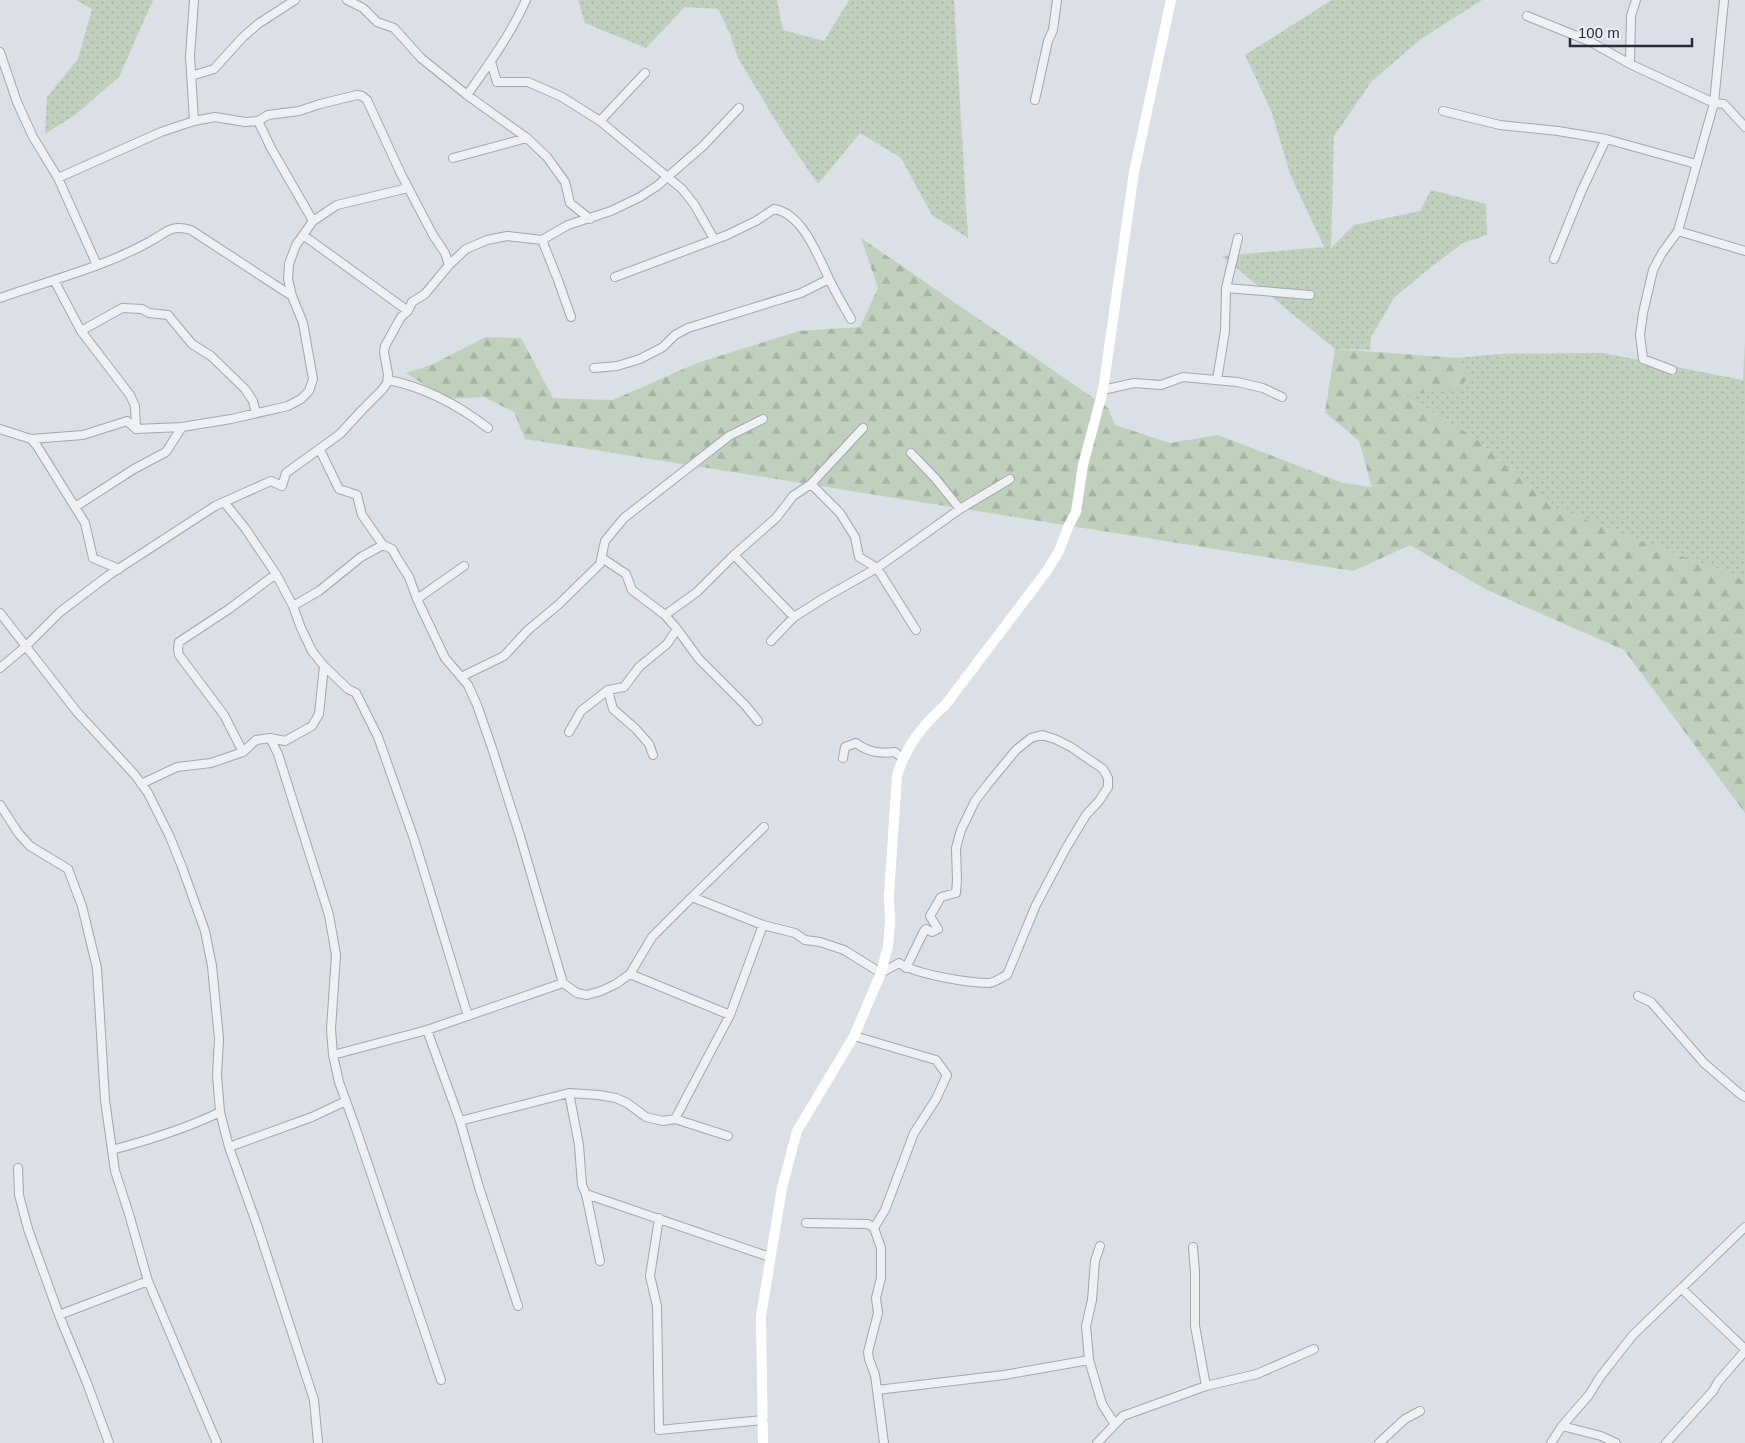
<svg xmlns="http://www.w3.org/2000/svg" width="1745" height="1443" font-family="Arial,sans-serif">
  <defs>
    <pattern id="grass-dots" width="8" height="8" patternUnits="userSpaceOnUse" patternTransform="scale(1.25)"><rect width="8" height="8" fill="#c0d0bd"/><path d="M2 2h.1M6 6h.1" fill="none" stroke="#a5b3a3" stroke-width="1.8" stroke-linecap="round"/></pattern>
    <pattern id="forest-firs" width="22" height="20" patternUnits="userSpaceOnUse" patternTransform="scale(1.25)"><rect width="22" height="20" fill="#c0d0bd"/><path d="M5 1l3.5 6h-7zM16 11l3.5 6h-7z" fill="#a5b3a3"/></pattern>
  </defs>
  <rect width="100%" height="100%" fill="#dbdfe6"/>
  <path fill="url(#grass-dots)" d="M76 0H153L119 77 75 115 45 134 47 97 78 59 92 9Z
    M578 0H777L783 30 824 41 849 0H954L968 238 932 215 901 158 860 133 818 184 783 133 738 58 730 34 718 9 685 7 646 48 585 23Z
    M1332 0H1482L1421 39 1372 81 1334 136 1331 248 1354 225 1420 211 1431 190 1486 204 1487 235 1463 243 1432 266 1394 298 1371 337 1370 350 1335 349 1222 256 1324 247 1290 174 1272 113 1245 55Z
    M1745 342V580L1552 507 1474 437 1401 394 1455 390 1472 376 1457 358 1497 354 1603 353 1743 380Z"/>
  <path fill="url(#forest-firs)" d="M861 238 1108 408 1115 425 1170 443 1218 435 1343 483 1372 487 1359 441 1325 412 1335 349 1457 358 1472 376 1455 390 1402 395 1474 437 1552 507 1745 580V813L1624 650 1487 590 1410 545 1353 571 525 439 514 412 484 397 447 399 406 373 431 365 486 337 521 338 553 398 613 400 697 363 799 331 860 327 878 288Z"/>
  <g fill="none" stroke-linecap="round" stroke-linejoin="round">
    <defs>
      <path id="street" d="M194 0 190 56 194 121
        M347 0 363 8 377 22 394 28 421 58 467 95 527 138 547 157 565 182 570 203 590 219
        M1724 0 1714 103 1678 231 1745 251
        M1527 16 1589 41 1630 64 1714 103 1724 104 1745 127
        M0 52 17 102 33 137 58 178 97 265
        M491 62 497 82H528L562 97 600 121 682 189 694 204 714 239
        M1630 64 1631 16 1636 0
        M191 76 214 69 243 37 258 24 295 0
        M467 95C489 64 511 34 526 0
        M1035 100 1048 41 1053 30 1057 0
        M1443 111 1500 125 1558 131 1606 139 1696 164
        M258 121 271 148 313 221
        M600 121 645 73
        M453 158 527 138
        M58 178 161 132 194 121 215 117 245 122 258 121 268 115 299 111 320 104 357 95 362 96 367 100 401 174 433 235 445 253 449 265
        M303 235 408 311
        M542 240 558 280 571 317
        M1554 259 1582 190 1606 139
        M615 277 727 235 756 221 774 209C800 213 815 249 825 270 832 287 842 303 851 319
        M54 280 81 331 130 395 135 406 136 429
        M1226 288 1310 295
        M0 298C50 280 102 268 149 242 167 233 169 224 191 230L292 296
        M81 331 122 308 142 309 149 313 168 315 192 344 211 356 245 389 253 401 256 413
        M594 368 617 366 640 359 663 347 675 335 688 328 801 293 829 279
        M1672 370 1643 359 1640 335 1643 313 1653 270 1662 253 1678 231
        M388 380C425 387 458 405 488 428
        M1217 380 1225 331 1226 288 1238 238
        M1103 390 1134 383 1161 385 1183 377 1237 382 1263 388 1282 397
        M0 429 31 439 83 435 127 421 136 429 182 427 231 419 288 406 301 399 309 391 313 379 303 323 292 296 288 279 289 264 296 245 313 221 337 205 408 188
        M31 439 37 446 85 523 93 558 119 569
        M320 450 339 489 357 495 362 515 383 545 392 549 397 558 409 577 417 599 445 658 468 685 477 705 492 748 520 836 563 983
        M911 453 935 478 960 509
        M811 484 840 513 855 537 859 557 877 568 916 630
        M224 502 245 528 276 574 293 606 301 628 312 651 324 666 348 689 356 693 378 737 414 839 468 1016
        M75 507 134 469 166 452 182 427
        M734 555 794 617
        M602 558 626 574 632 590 665 615 677 629 699 659 745 705 758 721
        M417 599 464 566
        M293 606 319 591 361 557 383 545
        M0 613 77 712 135 775 148 793 170 837 182 867 205 931 212 966 219 1039 217 1075 220 1112 229 1147 257 1225 314 1400 318 1443
        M665 615 697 592 734 555 776 518 793 496 811 484 863 428
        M771 641 794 617 824 598 877 568 960 509 1010 479
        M0 668 25 647 60 612 109 575 215 506 271 481 282 486 286 473 340 434 362 410 382 390 387 383 388 374 384 352 385 346 401 317 408 311 412 302 425 294 449 265 466 249 487 240 507 236 542 240 568 225 611 211 640 197 657 186 703 146 739 108
        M461 677 504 656 528 630 558 605 600 564 605 541 624 518 729 436 763 419
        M608 690 613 709 636 729 649 744 653 755
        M569 732 581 711 608 690 624 687 639 667 667 644 677 629
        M270 738 285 741 312 726 319 714 324 666
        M243 752 224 715 179 655 178 649 179 642 229 609 276 574
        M843 758 845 747 856 743C868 752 879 754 895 752L902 758
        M141 784 177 767 211 763 243 752 256 740 270 738 278 754 329 915 336 955 331 1029 333 1055 339 1082 355 1126 441 1380
        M0 805 19 834 30 846 68 869 82 906 97 968 105 1100 115 1171 129 1214 148 1281 217 1443
        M692 897 764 827
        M630 974 730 1015
        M1638 996 1651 1002 1704 1063 1740 1094 1745 1097
        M427 1030 460 1121 479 1187 518 1306
        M854 1036 936 1060 947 1075 936 1099 914 1133 885 1210 874 1228
        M333 1055 427 1030 563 983 577 993 587 995 601 991 616 984 630 974 652 937 692 897 763 925 795 933 805 940 820 942 844 950 881 973 899 963C915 974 968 983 989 983 995 983 1001 977 1007 975L1036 905 1065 850 1086 815 1099 801 1108 787V778L1103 769 1071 747 1055 739 1042 735 1031 738 1016 750 988 784 975 801 961 830 956 848 957 880 956 893 941 897 930 916 938 929 932 932 926 929 924 931 906 968
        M569 1093 579 1145 582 1185 586 1194 600 1261
        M675 1119 730 1015 763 925
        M460 1121 569 1093 599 1095 616 1098 627 1103 646 1117 663 1121 675 1119 728 1136
        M229 1147 312 1117 346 1101
        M112 1150C149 1140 186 1129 220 1112
        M18 1168 19 1195 28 1229 59 1315 87 1383 109 1443
        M586 1194 770 1257
        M659 1218 650 1276 657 1306 659 1430 763 1420
        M806 1223 868 1224 874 1228 881 1248V1278L876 1298 878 1313 868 1352 869 1359 875 1375 884 1443
        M1100 1246 1095 1261 1092 1300 1086 1326 1087 1336 1089 1360 1102 1404 1114 1423
        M1193 1247 1195 1272V1326L1206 1386
        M1682 1289 1745 1349
        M59 1315 148 1281
        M877 1390 1004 1375 1089 1360
        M1562 1426 1601 1436 1616 1443
        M1097 1443 1123 1416 1206 1386 1257 1374 1314 1349
        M1379 1443 1405 1419 1420 1411
        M1551 1443 1562 1426 1589 1395 1600 1377 1633 1335 1745 1227
        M1666 1443 1713 1391 1718 1382 1745 1351"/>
    </defs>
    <use href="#street" stroke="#a1a6af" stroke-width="10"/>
    <use href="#street" stroke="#eef0f4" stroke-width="8"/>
    <path stroke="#fff" stroke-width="10" d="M763 1443 761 1316 782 1188 797 1131 854 1036 881 973 888 946 890 922 889 895 897 776C906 745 923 725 946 704L1046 572 1059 551 1068 527 1076 512 1083 465 1103 390 1134 172 1171 0"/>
  </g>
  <path d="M1570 38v8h122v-8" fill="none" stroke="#262c3b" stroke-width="2.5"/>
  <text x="1578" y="38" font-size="15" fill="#262c3b" stroke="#eaeef4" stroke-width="4" paint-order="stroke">100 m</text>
</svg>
